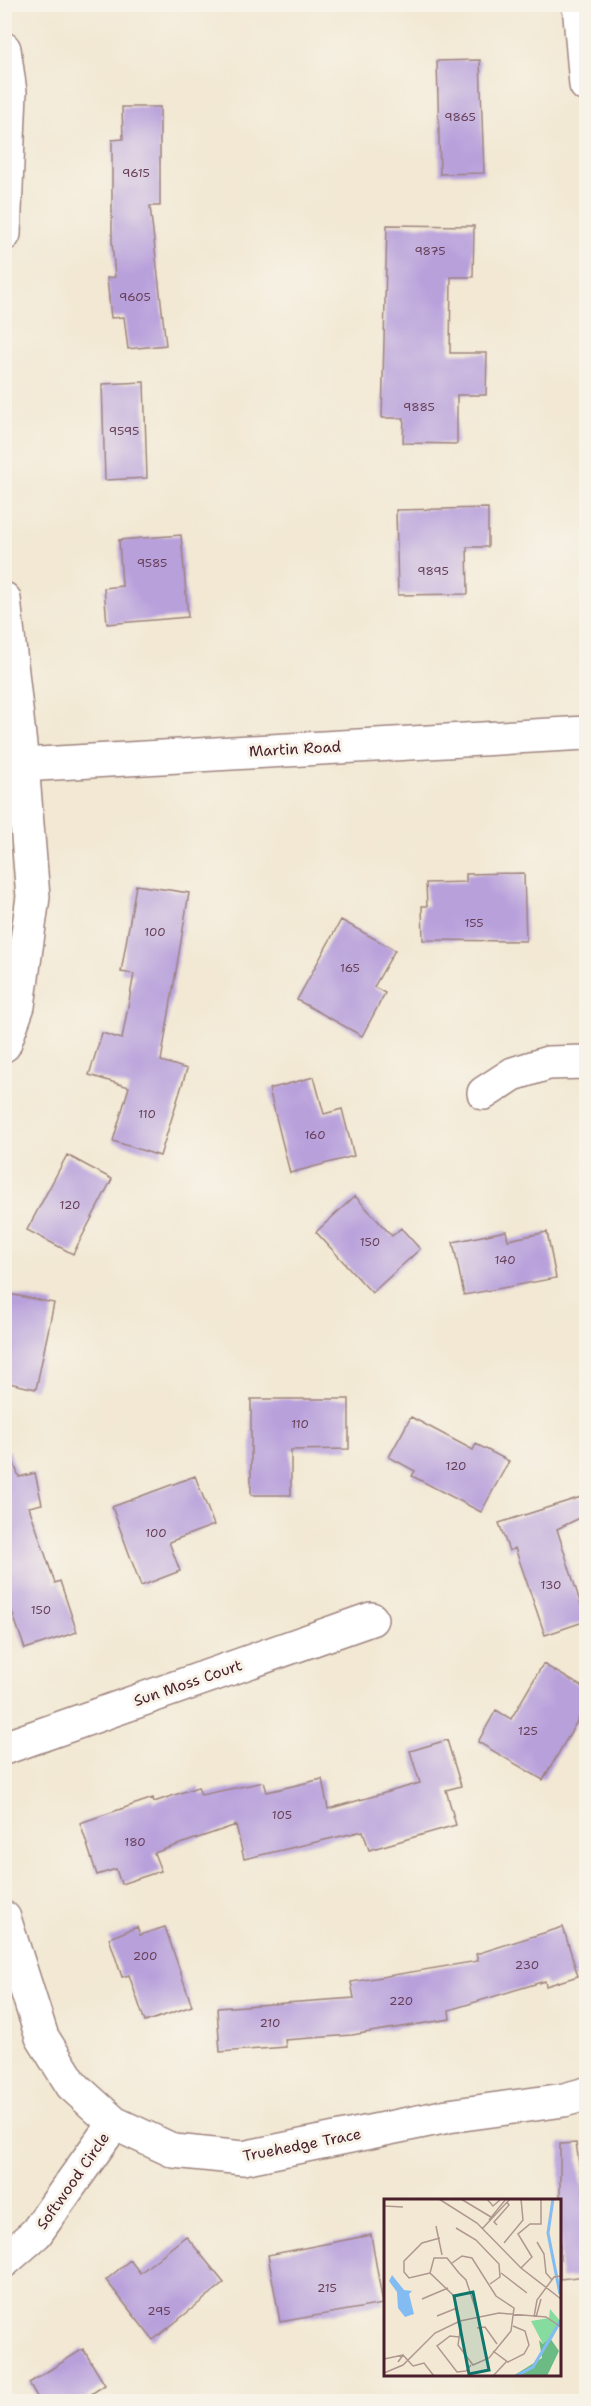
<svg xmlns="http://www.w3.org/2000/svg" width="591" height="2406" font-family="'Shantell Sans',sans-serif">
  <rect width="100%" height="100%" fill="#f7f3e8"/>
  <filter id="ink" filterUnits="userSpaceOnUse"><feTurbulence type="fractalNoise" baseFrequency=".0167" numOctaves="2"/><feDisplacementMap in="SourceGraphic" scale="12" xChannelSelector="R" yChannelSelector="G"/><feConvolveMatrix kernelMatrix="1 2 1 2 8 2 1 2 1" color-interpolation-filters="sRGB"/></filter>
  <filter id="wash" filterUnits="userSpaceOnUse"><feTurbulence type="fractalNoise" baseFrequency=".008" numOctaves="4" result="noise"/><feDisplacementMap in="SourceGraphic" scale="24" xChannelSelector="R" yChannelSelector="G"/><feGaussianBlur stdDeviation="1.35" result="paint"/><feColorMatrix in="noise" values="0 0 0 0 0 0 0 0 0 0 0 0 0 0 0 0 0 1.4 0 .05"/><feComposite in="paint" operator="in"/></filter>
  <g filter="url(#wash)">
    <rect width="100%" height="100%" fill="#f2e8d3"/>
    <g id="blocks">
      <path fill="#b8a0db" d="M480 60 484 173 440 174 437 61Z
        M122 107H160V206H150L166 345 128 349 124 317 111 318 107 278 115 277 112 242V140L123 139Z
        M387 225 474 226 473 277H451L450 353H487L486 395H457V444L403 443 404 418H382Z
        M144 382 147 478 105 480 102 384Z
        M488 508V547H467L468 594 398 595 396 510Z
        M181 535 188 617 107 624 104 588 122 586 119 540Z
        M524 873 526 941 423 940 422 906H427L426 883 466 882V874Z
        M136 885 189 893 161 1061 187 1069 160 1156 113 1141 129 1087 89 1075 102 1033 122 1039 134 974 121 972Z
        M341 920 395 950 374 987 385 993 362 1036 297 1000Z
        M314 1077 324 1114 342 1109 354 1156 290 1173 269 1089Z
        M67 1155 112 1179 73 1254 27 1230Z
        M355 1196 392 1236 401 1228 420 1249 372 1293 316 1232Z
        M506 1231 508 1240 547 1232 556 1278 464 1295 453 1242Z
        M4 1293 54 1303 36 1389 4 1382Z
        M251 1399H349V1449L291 1450V1495H251Z
        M411 1417 473 1450 476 1444 509 1461 481 1512 412 1476 415 1471 389 1457Z
        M9 1450 19 1477 35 1473 42 1504 29 1507 55 1583 60 1581 77 1632 25 1649 4 1589V1451Z
        M195 1476 214 1525 169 1542 180 1571 141 1586 112 1507Z
        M581 1497 586 1515 557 1529 586 1621 545 1635 515 1548 509 1551 499 1523Z
        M543 1664 586 1689V1706L543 1780 478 1742 496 1710 511 1719Z
        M447 1740 461 1786 446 1790 456 1825 369 1850 363 1831 244 1859 236 1825 154 1853 161 1871 121 1884 116 1869 97 1875 80 1823 153 1798 154 1802 198 1787 201 1795 264 1782 267 1792 322 1779 328 1809 420 1783 410 1751Z
        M137 1927 140 1935 165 1927 192 2006 145 2022 129 1975 122 1977 109 1938Z
        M563 1927 578 1976 546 1986 545 1981 449 2010 450 2019 352 2035 285 2040 286 2047 220 2052 217 2008 354 1998 351 1982 478 1961 476 1954Z
        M576 2143 586 2211V2276L560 2279V2144Z
        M371 2235 383 2304 280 2322 268 2255Z
        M186 2236 224 2283 153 2340 106 2280 130 2260 140 2273Z
        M83 2349 105 2385 79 2402H40L29 2383Z"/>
    </g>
  </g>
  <g filter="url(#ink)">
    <use href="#blocks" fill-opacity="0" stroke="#9e847f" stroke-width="1.5"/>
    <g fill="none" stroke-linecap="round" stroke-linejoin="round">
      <defs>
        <path id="street" d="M579 4 586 85
          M4 49 10 92 4 234
          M4 599 22 764 33 897 18 1006 4 1045
          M484 1093 513 1074 548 1063 586 1062
          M4 1748 371 1619
          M4 1918 42 2037 72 2085 114 2123 174 2151 243 2158 448 2116 564 2100 586 2094
          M4 2261 36 2233 114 2123"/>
        <path id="secondary" d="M4 766 586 733"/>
      </defs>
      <use href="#street" stroke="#9e847f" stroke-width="36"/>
      <use href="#secondary" stroke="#9e847f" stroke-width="36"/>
      <use href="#street" stroke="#fff" stroke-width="33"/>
      <use href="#secondary" stroke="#fff" stroke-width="33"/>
    </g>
  </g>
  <g text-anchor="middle" stroke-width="6" stroke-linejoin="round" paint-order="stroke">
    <g font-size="12" fill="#663f57">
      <text x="460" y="121">9865</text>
      <text x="136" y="177">9615</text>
      <text x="430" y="255">9875</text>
      <text x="135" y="301">9605</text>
      <text x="419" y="411">9885</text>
      <text x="124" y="435">9595</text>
      <text x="152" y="567">9585</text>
      <text x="433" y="575">9895</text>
      <text x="474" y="927">155</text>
      <text x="155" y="936">100</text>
      <text x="350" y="972">165</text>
      <text x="147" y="1118">110</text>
      <text x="315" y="1139">160</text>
      <text x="70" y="1209">120</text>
      <text x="370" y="1246">150</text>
      <text x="505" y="1264">140</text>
      <text x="300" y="1428">110</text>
      <text x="456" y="1470">120</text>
      <text x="156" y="1537">100</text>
      <text x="551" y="1589">130</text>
      <text x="41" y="1614">150</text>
      <text x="528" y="1735">125</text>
      <text x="282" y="1819">105</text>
      <text x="135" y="1846">180</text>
      <text x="145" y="1960">200</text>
      <text x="527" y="1969">230</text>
      <text x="401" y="2005">220</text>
      <text x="270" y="2027">210</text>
      <text x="327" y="2292">215</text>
      <text x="159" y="2315">295</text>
    </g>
    <g font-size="15" fill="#4a1f2b" stroke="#f7f3e8">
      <text transform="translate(295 749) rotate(-3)" y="5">Martin Road</text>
      <text transform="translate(188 1683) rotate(-19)" y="5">Sun Moss Court</text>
      <text transform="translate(302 2145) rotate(-11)" y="5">Truehedge Trace</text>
      <text transform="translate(73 2181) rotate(-55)" y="5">Softwood Circle</text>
    </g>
  </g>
  <g transform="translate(384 2199)">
    <rect width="177" height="177" fill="#f2e8d3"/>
    <path d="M166 110 177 123 168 140 159 145 147 122 165 119Z" fill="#86db9e"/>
    <path d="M166 139 175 152 163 177H129L158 159 155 141 159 145Z" fill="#6cbb85"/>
    <path d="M8 76 20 91 28 92 25 95 30 115 21 118 14 109 13 93 5 82Z" fill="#83bbf3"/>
    <path fill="none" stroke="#83bbf3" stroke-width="3" d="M169 0 164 34 176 95M132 177 149 168 177 121"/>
    <path fill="none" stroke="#af9890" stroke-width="1.5" d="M55 0 93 24 137 69 177 100M77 0 107 18M103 0 109 7 117 0M0 7 19 8M105 21 122 0M113 26 110 23 125 6 123 3M52 27 58 56M72 29 92 41 115 65 116 78 106 85M98 30 126 0M153 43 160 55 162 74 168 81M120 44 139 21 137 0M68 64 78 57 88 59 112 97 130 109 127 132 105 159 89 166 74 146 77 126 70 97 46 74 50 59H63L75 74 82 81 94 117M137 69 148 58 134 35 146 25H157V0M46 74 25 79 20 73V62L38 44 56 39M117 74 143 94M38 100 64 89M53 117 73 109M150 118 153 101 170 78 177 77M152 118 157 100M93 129 101 128 113 145M75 138 66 137 53 147 73 173 82 172 87 166M109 152 124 163 140 155 145 146 141 132 129 127M0 160 19 156M14 163 19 156 29 167M29 167 40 164 50 177M0 174 19 166 51 134 76 122 115 114 162 118 177 128M109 177 123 162"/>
    <path fill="#0f766e" fill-opacity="0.15" stroke="#0f766e" stroke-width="3" d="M89 93 105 171 85 175 70 97Z"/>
    <rect width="177" height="177" fill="none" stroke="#4a1f2b" stroke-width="3"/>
  </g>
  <rect width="591" height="2406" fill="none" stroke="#f7f3e8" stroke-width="24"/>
</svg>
